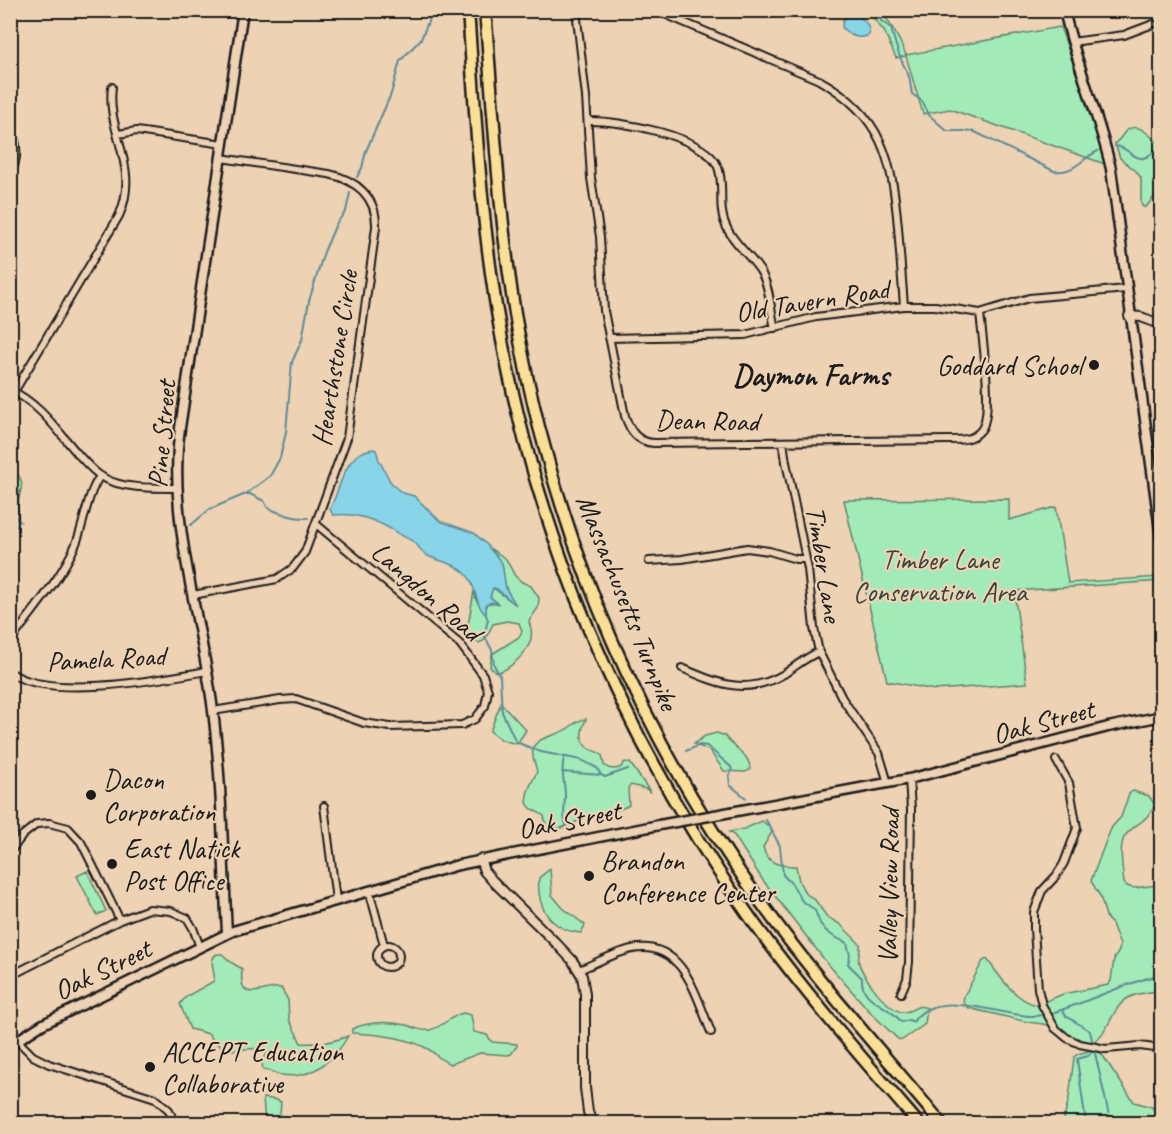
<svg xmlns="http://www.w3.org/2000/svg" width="1172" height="1134" font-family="Caveat,sans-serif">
  <rect width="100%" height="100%" fill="#edd2b4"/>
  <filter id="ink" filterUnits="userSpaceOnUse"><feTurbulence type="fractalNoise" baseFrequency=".0167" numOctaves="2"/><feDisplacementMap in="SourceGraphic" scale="12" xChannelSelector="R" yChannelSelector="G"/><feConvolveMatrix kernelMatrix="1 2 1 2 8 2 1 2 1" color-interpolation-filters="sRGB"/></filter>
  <g filter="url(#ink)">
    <path fill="#a2ebb9" stroke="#5f846a" stroke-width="1.5" d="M867 11H880C892 24 899 38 906 55L1060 27 1098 131 1105 164 950 109 923 114 906 56 896 58 884 31Z
      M1161 120V195L1155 196 1146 207H1143L1141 204V178L1136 171 1120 158 1115 143C1121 139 1125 130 1128 129 1142 123 1149 137 1158 142L1161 137Z
      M11 467C30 485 18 487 18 508 18 525 20 521 11 535Z
      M1009 499V520L1056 507 1068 583 1160 577 1161 581 1014 591 1027 683 935 690 887 681 844 500Z
      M491 549 506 559 515 576 522 582 531 586 539 598 538 608 529 621C529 624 531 626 531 630 535 646 511 671 496 672L490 667 492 654 519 637 522 631 519 623 507 621 493 624 485 640 479 643 469 637 467 631 474 591 476 600 486 614V604L497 602 490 597 493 588 515 604 506 589 502 564Z
      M501 703 526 730 517 744 502 740 490 731Z
      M586 719C582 728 578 740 588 748 592 751 597 751 602 755L604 765C609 770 613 769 620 768L625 762 630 763 651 793 646 789 631 785 628 788 629 805C618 812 605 812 592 815 580 817 572 827 560 828 555 829 551 827 546 825L544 816C540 813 534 811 531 808 520 799 533 781 537 772 536 764 531 758 533 749 536 737 556 736 565 730 573 726 576 720 586 719Z
      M717 733 725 736C731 747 751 754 750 770L745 772 724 771 710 751 694 744 705 736Z
      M1133 791 1149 796 1155 805C1146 823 1134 824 1125 836 1118 845 1123 872 1124 883 1133 894 1148 882 1161 887V990C1151 993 1140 992 1130 997 1111 1006 1110 1034 1092 1042 1079 1048 1069 1032 1059 1028 1048 1023 1035 1024 1023 1021 1005 1016 987 1013 969 1008L963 1002 964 996 983 961 987 959C999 976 1016 1001 1037 1005L1063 994 1108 985 1111 981 1114 959 1119 951 1120 945 1112 924 1107 919 1100 896 1091 881 1107 838 1112 827 1121 817 1129 794Z
      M762 821 771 828 772 832 763 847C767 865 781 866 796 866L799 881 805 893 815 900 827 917 840 924 860 944C861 951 857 957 859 963 862 976 890 1014 905 1012 914 1011 917 1003 927 1008L925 1024 902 1040 898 1039 873 1015 827 963 762 879 734 835 729 832 744 829Z
      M550 869 552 895 563 908 585 925 581 933C551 930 536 908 539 878Z
      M87 871 106 911 97 915 77 876Z
      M217 954H222L232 963 242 969C242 974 240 982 244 988 251 998 271 985 281 988L288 1000 289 1019 301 1043C316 1044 334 1042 348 1036 334 1061 311 1080 281 1075 275 1074 270 1070 263 1070L262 1063 268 1051 264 1048 232 1050 215 1043 209 1034 190 1029 180 1004 187 996 214 981C216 971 207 960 217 954Z
      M463 1013 471 1015 474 1032 487 1035 492 1042 517 1044V1046L511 1054 508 1055 480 1053 451 1064C440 1061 437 1054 428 1049 407 1037 376 1034 352 1033V1029C369 1021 388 1021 407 1025 414 1027 422 1032 430 1030 442 1027 451 1016 463 1013Z
      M1092 1050 1101 1053 1134 1102 1152 1107 1156 1115 1155 1123H1063L1069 1098 1074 1057 1078 1054Z
      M263 1098 277 1100 281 1102 280 1114 275 1119 276 1123H265Z"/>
    <path fill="#88d4e9" stroke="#5d8a97" stroke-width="1.5" d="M853 14C862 17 871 25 869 35 859 40 849 36 842 27L843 19Z
      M373 449 376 450 379 460 390 481 396 488 403 493 414 496 440 521 474 533 486 544 502 563 506 589 516 605 497 589 493 588 490 597 499 604 492 602 486 604V615C474 604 477 585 466 574 456 563 441 562 428 556 422 553 420 548 415 543 410 539 404 537 399 534 379 521 357 512 333 515L330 509C341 488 344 452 373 449Z"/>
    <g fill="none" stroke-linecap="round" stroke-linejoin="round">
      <path stroke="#5d8a97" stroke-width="2" d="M875 10 881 21 891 28C896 47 899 57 908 74 911 80 910 87 912 94L922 101 929 115 947 131H973L1054 171C1074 174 1082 158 1098 151
        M1115 146C1132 147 1137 170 1155 150H1162
        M357 177 362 168 366 151 391 94 400 61 421 39 433 10
        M10 492H19L15 510 16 519 21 522
        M246 494 270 476 280 458 286 432 292 362 302 340 309 301 324 252 336 224 346 211 350 193
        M191 525 210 509 246 494H250L264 501 268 508C281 514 294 519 308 518
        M486 615 488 620 484 635 492 650 494 665 500 676 502 712 516 742 541 752 581 760 597 768 601 775 605 777 628 769
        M686 751 700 745 707 746 731 767 732 770 729 776 730 785 746 798
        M564 758C560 771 565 782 565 796 565 808 562 816 567 828
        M562 772 601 775
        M766 820 780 846 783 875 792 884 802 901 814 909C817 913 817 918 820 923 826 934 837 938 847 943L850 955 848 964 862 978C860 1002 889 1004 901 1022L909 1020 913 1022C935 987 998 1015 1030 1016 1049 1016 1066 1008 1083 1002 1109 992 1134 981 1162 974
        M1063 1011 1066 1016 1090 1031 1111 1124
        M1086 1124 1077 1059 1088 1056 1093 1051"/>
      <defs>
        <path id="minor" d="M576 10 586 97 591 178 600 237 604 311 625 416C630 431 637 442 654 443L950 440C962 440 973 440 981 430 994 414 982 336 980 313
          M655 10 819 80C883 115 892 160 898 227 900 254 902 280 904 306
          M1072 42 1124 35 1153 24
          M588 121C618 120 706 136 718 167 725 186 717 207 726 226 734 245 752 256 762 274 771 291 770 310 775 328
          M10 126C18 143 19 159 10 175
          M118 134 137 131 223 144
          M609 338 745 335 816 317 904 306H935L980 313 1029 298 1126 289
          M10 390C39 403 57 430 77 453 85 462 93 472 104 478 123 489 155 488 176 488
          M14 392 119 216C141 167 106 133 112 87
          M783 442 786 462 808 569 814 628 819 652 842 698 879 753 888 783
          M649 561 682 559 747 548 769 551 796 559H806
          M193 595 277 579 293 568 305 552 347 438 376 227C377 197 356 180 329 174L221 158
          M10 642C32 611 60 580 75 546 85 523 86 496 100 476
          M682 668C719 684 746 696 784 674 796 666 806 657 819 652
          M10 672C48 701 161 679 207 671
          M213 711 280 700 296 699 364 723 390 727 462 725 475 719 485 706 488 691 483 675 460 644 316 524
          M1056 760 1069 783 1077 828 1064 863 1056 876 1042 891 1034 912V929L1038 989 1042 1005 1055 1028 1067 1038 1080 1044 1106 1049 1140 1046 1162 1049
          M324 806 336 900
          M10 852 23 835 37 824 49 823 68 828 81 842 120 920
          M369 890 384 945
          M377 956a11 11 0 1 1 22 0a11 11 0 1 1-22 0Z
          M579 970C596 963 614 953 632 949 683 939 696 996 711 1032
          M10 976 120 920 149 909 171 911 187 918 193 928 200 947
          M901 993 907 979 909 962 911 809 909 779
          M17 1040 33 1056 49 1064 155 1098 169 1110 175 1124"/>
        <path id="tertiary" d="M1129 316 1141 317 1162 325
          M480 859 484 871 492 880 556 943 572 960 582 976 585 994V1088L588 1112 593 1124"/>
        <path id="secondary" d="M1064 10C1076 64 1099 115 1111 169L1162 545
          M731 812 909 779 1108 727 1162 716
          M227 933C223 860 222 783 213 711 202 618 167 522 180 428L243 10
          M10 1045 43 1024 233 931 458 865 659 825"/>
        <path id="motorway" d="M468 10C475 109 480 208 496 306 532 529 622 740 754 923 805 993 862 1058 919 1124
          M485 10C494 118 499 225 518 331 557 545 646 749 776 923 828 993 886 1057 942 1124"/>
      </defs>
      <use href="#minor" stroke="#1c1c1c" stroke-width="10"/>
      <use href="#tertiary" stroke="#1c1c1c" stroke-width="12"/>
      <use href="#secondary" stroke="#1c1c1c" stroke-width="13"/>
      <use href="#motorway" stroke="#1c1c1c" stroke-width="15"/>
      <use href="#minor" stroke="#edd2b4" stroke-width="6"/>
      <use href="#tertiary" stroke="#edd2b4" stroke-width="8"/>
      <use href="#secondary" stroke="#edd2b4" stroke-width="8"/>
      <use href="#motorway" stroke="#fbdf96" stroke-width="10"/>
      <defs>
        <path id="secondary-bridge" d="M659 825 731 812"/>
      </defs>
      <use href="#secondary-bridge" stroke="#1c1c1c" stroke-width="13" stroke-linecap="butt"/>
      <use href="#secondary-bridge" stroke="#edd2b4" stroke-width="8"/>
    </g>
  </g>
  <g fill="#1c1c1c" stroke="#edd2b4" stroke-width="2">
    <circle cx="1094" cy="365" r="6"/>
    <circle cx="91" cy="795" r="6"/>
    <circle cx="112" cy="864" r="6"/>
    <circle cx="589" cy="876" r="6"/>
    <circle cx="150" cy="1067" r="6"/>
  </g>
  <g text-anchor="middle" stroke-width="4.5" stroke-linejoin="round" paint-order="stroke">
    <g font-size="28" fill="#1c1c1c" stroke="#edd2b4">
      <text transform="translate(812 300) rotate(-9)" y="10">Old Tavern Road</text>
      <text transform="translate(334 358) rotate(-81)" y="10">Hearthstone Circle</text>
      <text transform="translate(707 420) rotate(1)" y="10">Dean Road</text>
      <text transform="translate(161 434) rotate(-85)" y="10">Pine Street</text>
      <text transform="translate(825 564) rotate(81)" y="10">Timber Lane</text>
      <text transform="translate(427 591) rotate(41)" y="10">Langdon Road</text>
      <text transform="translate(628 602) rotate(68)" y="10">Massachusetts Turnpike</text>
      <text transform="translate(106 658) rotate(-3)" y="10">Pamela Road</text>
      <text transform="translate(1043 721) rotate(-15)" y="10">Oak Street</text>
      <text transform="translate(569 819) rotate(-11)" y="10">Oak Street</text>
      <text transform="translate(888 886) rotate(-89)" y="10">Valley View Road</text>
      <text transform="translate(102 969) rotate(-26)" y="10">Oak Street</text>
    </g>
    <g font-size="28" fill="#1c1c1c" stroke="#edd2b4" text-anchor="start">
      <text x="1082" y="375" text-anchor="end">Goddard School</text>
      <text x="103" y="789">Dacon<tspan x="103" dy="32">Corporation</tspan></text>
      <text x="124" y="858">East Natick<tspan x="124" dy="32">Post Office</tspan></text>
      <text x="601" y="870">Brandon<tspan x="601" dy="32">Conference Center</tspan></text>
      <text x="162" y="1061">ACCEPT Education<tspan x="162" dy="32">Collaborative</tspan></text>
    </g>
    <g font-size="28" fill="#37453b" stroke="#edd2b4">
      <text x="940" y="569">Timber Lane<tspan x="940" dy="32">Conservation Area</tspan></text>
    </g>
    <g font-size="30" font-weight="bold" fill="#1c1c1c" stroke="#edd2b4">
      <text x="811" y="385">Daymon Farms</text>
    </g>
  </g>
  <rect width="1172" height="1134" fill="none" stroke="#edd2b4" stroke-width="36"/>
  <rect x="18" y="18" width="1136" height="1098" fill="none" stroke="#1c1c1c" stroke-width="2" filter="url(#ink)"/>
</svg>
